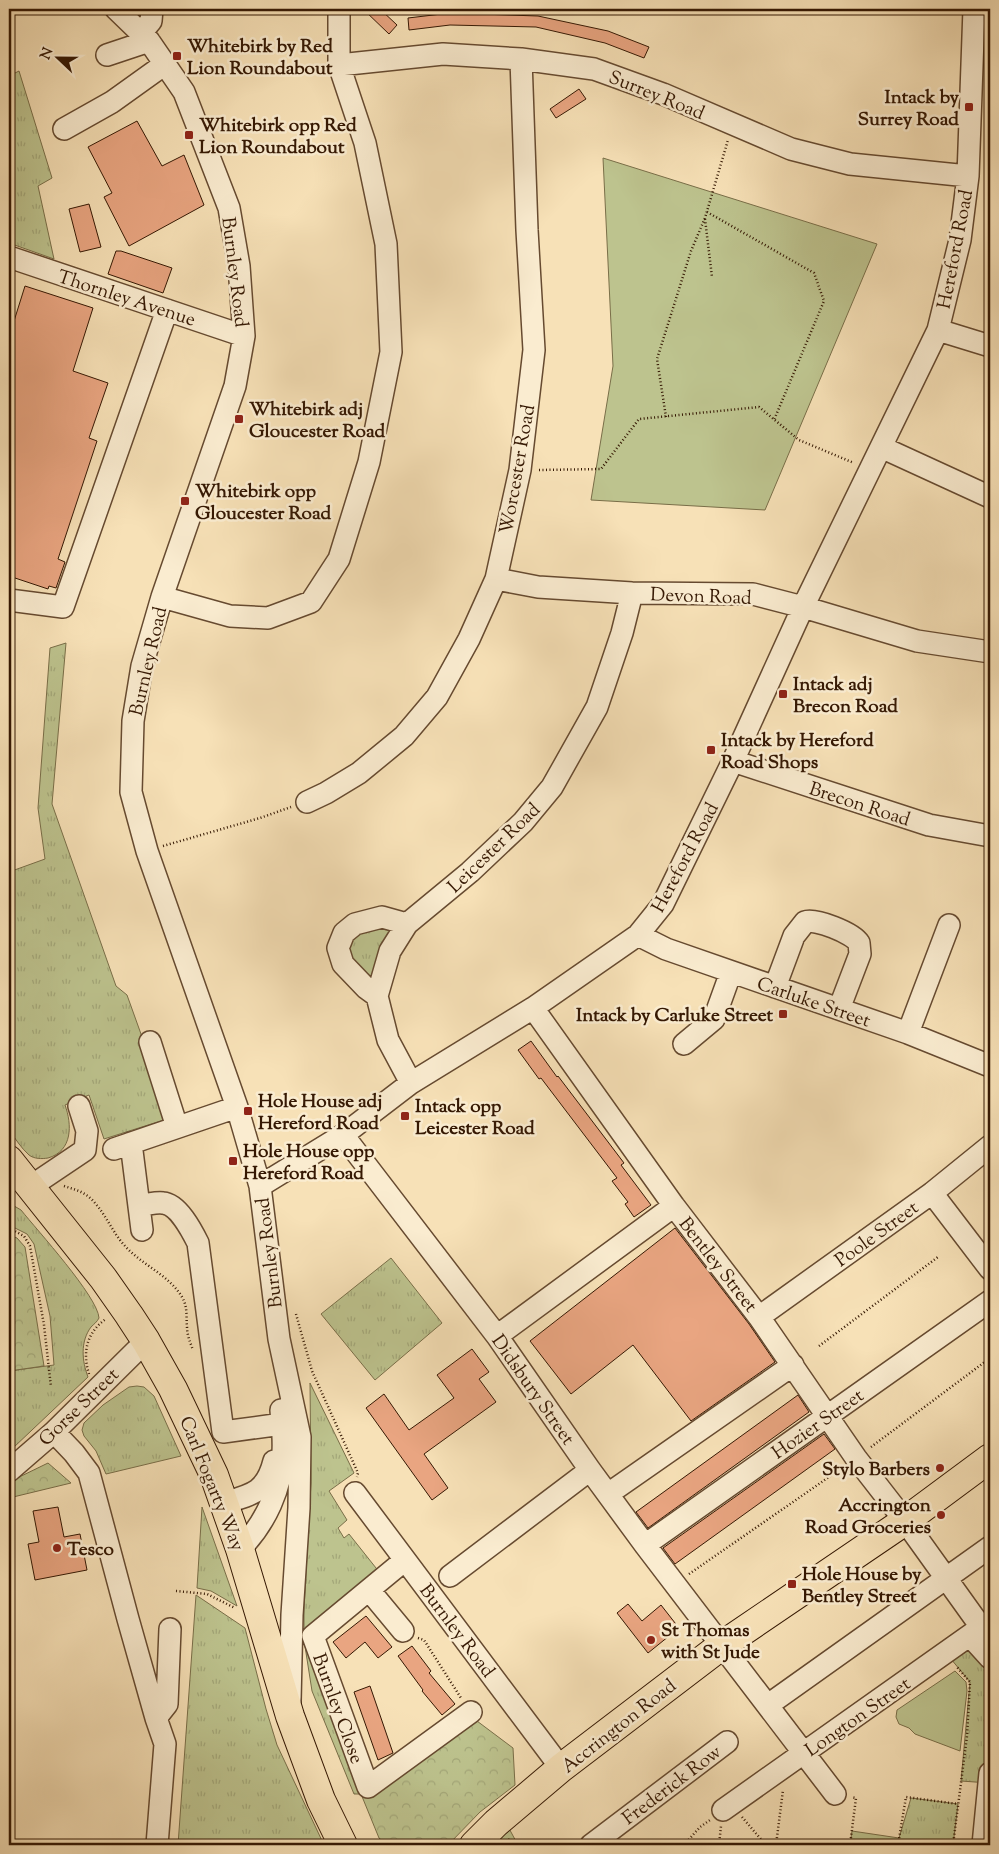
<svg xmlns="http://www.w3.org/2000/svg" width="999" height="1854" font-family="'Sorts Mill Goudy',serif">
  <defs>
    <pattern id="grass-tufts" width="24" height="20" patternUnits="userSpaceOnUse" patternTransform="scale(1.25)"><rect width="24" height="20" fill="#bdc38e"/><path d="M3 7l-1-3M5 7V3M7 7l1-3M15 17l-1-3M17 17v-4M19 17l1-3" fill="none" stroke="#a3a779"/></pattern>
    <pattern id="forest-crowns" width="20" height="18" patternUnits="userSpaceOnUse" patternTransform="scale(1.25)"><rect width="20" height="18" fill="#bdc38e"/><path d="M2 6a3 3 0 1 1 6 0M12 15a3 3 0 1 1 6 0" fill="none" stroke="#a3a779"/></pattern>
  </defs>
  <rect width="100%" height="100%" fill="#f7e1b7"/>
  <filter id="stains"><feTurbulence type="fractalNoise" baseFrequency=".004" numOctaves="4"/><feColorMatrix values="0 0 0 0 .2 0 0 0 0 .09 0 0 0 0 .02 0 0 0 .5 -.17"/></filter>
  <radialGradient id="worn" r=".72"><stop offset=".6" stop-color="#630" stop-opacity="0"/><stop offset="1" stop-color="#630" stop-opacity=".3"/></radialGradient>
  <path fill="url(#grass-tufts)" stroke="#796e48" d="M19 71 52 178 38 186 54 259 9 243V76Z
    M66 643 52 804 116 986 127 995 169 1112 167 1119 104 1139 89 1095 65 1105C72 1124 73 1151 48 1158 42 1159 34 1159 29 1155 21 1148 15 1138 9 1130V872L45 859 38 808 50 648Z
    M355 924H407L377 996 345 966Z
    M9 1203 21 1210C37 1230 98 1297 99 1318 97 1322 94 1324 91 1327 80 1342 82 1361 88 1377L13 1448 9 1426V1371L54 1365 50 1316 34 1244 27 1234 9 1225Z
    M391 1258 442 1323 375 1380 321 1314Z
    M310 1383 354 1473 329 1491 347 1520 338 1528 344 1538 349 1534 380 1573 315 1624 361 1794H354L312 1691 304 1640V1609L311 1483Z
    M137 1386 144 1387 154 1396 181 1456 106 1474 96 1451 84 1436 82 1430 84 1423 103 1405 129 1387Z
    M202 1507 237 1606 211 1591 197 1588Z
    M196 1595 245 1628 266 1709 277 1745 324 1845H178Z
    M970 1636 990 1658 989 1783 961 1781 970 1682 946 1653Z
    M911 1798 958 1804 953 1845H850L852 1831 899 1838Z
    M505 1821 518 1845H495Z"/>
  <path fill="url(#forest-crowns)" stroke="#796e48" d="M9 1235 17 1238 25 1247 44 1366 9 1371Z
    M48 1463 71 1483 9 1498V1482Z
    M469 1715 513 1748 515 1785 480 1812 448 1845H387L379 1838 361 1794Z"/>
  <path fill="#bdc38e" stroke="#796e48" d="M603 158 877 244 765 510 591 500 613 366Z
    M955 1671 966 1682 967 1691 960 1751 915 1734 909 1728 899 1724 896 1717 897 1710Z"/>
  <path fill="#e9a581" stroke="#351803" d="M363 9H380L397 25 389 34Z
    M450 13 538 16 608 31 649 47 644 58 605 43 536 27 450 25 409 30 408 18Z
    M579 89 586 99 556 118 550 109Z
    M137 121 162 166 184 155 204 205 129 246 104 197 112 193 88 147Z
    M89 204 101 247 80 252 69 209Z
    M116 251H121L172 268 163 293 108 274Z
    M25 286 93 308 73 371 108 383 89 438 97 441 58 559 65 562 56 588 49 586 48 589 9 576V337Z
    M531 1041 557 1077 558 1076 624 1163 621 1165 651 1205 634 1217 625 1204 628 1202 612 1181 617 1178 541 1078 539 1079 518 1050Z
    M675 1228 749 1324 775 1362 691 1421 633 1345 571 1394 530 1341Z
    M472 1349 489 1372 479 1379 496 1402 424 1454 448 1488 432 1500 366 1408 384 1394 409 1430 454 1398 437 1375Z
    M798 1395 809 1412 648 1528 636 1512Z
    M824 1434 835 1449 675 1564 663 1548Z
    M58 1507 64 1537 80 1534 87 1570 35 1580 28 1544 39 1542 33 1511Z
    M628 1604 642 1621 661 1605 679 1628 648 1653 617 1613Z
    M366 1616 392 1647 378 1658 365 1642 346 1658 333 1642Z
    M412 1646 431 1671 429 1673 455 1704 442 1715 422 1691 423 1690 398 1656Z
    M370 1686 393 1753 378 1760 354 1692Z"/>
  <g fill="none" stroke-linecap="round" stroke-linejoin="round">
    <defs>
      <path id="minor" d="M116 9 149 41 184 92 229 208 239 266 244 336 235 386 162 597 142 666 133 721 131 792 147 851 237 1107 260 1186 279 1339 300 1437 299 1508 292 1615 290 1701
        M141 33 151 21 152 9
        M107 55 149 41
        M339 65 443 54 521 59 594 69 663 94 791 149 850 164 968 176
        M64 129 112 102 165 64
        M9 257 244 336
        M938 330 990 346
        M881 447 990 497
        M496 579 538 587 632 593 753 594 803 607 917 641 990 652
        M162 597 230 616 268 618 311 602 339 559 369 462 391 352 386 244 365 143 339 65V9
        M9 600 63 607 167 310
        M733 761 929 825 990 836
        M307 802 326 793 359 773 404 736 437 697 469 639 496 579 520 470 534 350 527 230 521 59
        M638 935 666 949 908 1033 990 1066
        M775 987 794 936 805 922C815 918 853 933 859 943L860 954 839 1009
        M377 996 366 988 343 964 338 948 344 933 355 924 382 917 407 924
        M533 1008 674 1206 759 1317 856 1458 905 1521 981 1627
        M908 1033 949 925
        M150 1042 177 1127
        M684 1044 714 1019 731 972
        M411 1083 388 1040 377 996 390 951 407 924 470 872 523 822 552 787 597 707 622 633 632 593
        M343 1135 497 1336 590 1470 645 1545 835 1794
        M131 1143 142 1230
        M114 1149 237 1107
        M260 1186 343 1135 411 1083 533 1008 638 935 663 904 733 761 803 607 938 330 960 240 968 176 974 9
        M30 1187 85 1150 87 1131 79 1106
        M932 1193 990 1269
        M139 1205C147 1205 155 1202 163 1203 178 1204 192 1231 198 1243L223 1432 282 1424
        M759 1317 932 1193 990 1146
        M497 1336 674 1206
        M54 1432 74 1453 89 1473 128 1619 156 1718 165 1744 157 1845
        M9 1471 54 1432 146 1341
        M355 1493 561 1768
        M608 1494 793 1365
        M223 1503C251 1495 266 1493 274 1461
        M645 1545 990 1301
        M240 1549C265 1524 282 1488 283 1452 284 1438 282 1424 281 1410
        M405 1560 313 1636 368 1787 471 1712
        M450 1576 590 1470
        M369 1590 403 1631
        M970 1636 990 1658
        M768 1705 990 1547
        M156 1718 167 1704 170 1629
        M723 1810 990 1621
        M591 1845 727 1742
        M983 1845 990 1773"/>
      <path id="major" d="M474 1845 496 1823 561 1768 721 1646 905 1521 990 1458"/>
      <path id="highway" d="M9 1160 103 1278 129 1315 146 1341 173 1389 214 1475 240 1549 290 1716 321 1800 343 1845"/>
    </defs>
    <use href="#minor" stroke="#664a30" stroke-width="24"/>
    <use href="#major" stroke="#351803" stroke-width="30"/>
    <use href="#highway" stroke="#351803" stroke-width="30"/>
    <path stroke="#351803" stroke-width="2.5" stroke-dasharray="1 2.5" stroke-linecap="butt" d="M707 212 814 273 824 301 774 420
      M705 219 712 277
      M666 417 657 359 691 251 705 218 728 140
      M539 470 601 469 639 419 759 407 799 440 854 463
      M163 846 260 818 291 807
      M64 1186C73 1189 82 1191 89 1197 105 1211 111 1231 125 1246 142 1265 169 1275 182 1297 188 1307 186 1317 187 1327 187 1335 190 1342 193 1350
      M9 1228 24 1236 30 1246 44 1325 51 1387
      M296 1314 312 1371 358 1473 357 1477
      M819 1346 938 1257
      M89 1374C82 1352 87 1332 106 1319
      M871 1447 990 1358
      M689 1574 842 1468
      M176 1591 207 1594 235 1608
      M418 1638 424 1640 461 1698
      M742 1817 765 1844 770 1845
      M508 1839 513 1845
      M625 1845 627 1842 685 1843
      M684 1845 700 1827 710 1820
      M719 1845 721 1826
      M776 1845 783 1790
      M850 1845 856 1798 851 1797
      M898 1845 906 1797 958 1804
      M953 1845 967 1736 970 1682 956 1666"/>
    <use href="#minor" stroke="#faecd0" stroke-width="21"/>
    <use href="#major" stroke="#f7e1b7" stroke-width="28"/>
    <use href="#highway" stroke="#f7e1b7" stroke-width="28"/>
  </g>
  <g fill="#8f2418" stroke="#faecd0" stroke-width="2">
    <rect x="172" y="51" width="10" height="10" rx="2.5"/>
    <rect x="964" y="102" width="10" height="10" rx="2.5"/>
    <rect x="184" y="130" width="10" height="10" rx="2.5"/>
    <rect x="234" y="414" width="10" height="10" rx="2.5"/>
    <rect x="180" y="496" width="10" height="10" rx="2.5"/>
    <rect x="778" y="689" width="10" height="10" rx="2.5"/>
    <rect x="706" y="745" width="10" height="10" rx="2.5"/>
    <rect x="778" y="1009" width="10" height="10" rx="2.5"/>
    <rect x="243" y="1106" width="10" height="10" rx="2.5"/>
    <rect x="400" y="1111" width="10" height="10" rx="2.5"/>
    <rect x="228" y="1156" width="10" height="10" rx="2.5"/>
    <circle cx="940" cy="1468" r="5"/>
    <circle cx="941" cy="1515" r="5"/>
    <circle cx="57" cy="1548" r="5"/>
    <rect x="787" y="1579" width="10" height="10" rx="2.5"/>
    <circle cx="651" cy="1640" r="5"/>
  </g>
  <g text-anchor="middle" stroke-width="5" stroke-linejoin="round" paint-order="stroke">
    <g font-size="19" font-weight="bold" fill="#351803" stroke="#faecd0" text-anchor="start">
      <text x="187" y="52">Whitebirk by Red<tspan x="187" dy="22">Lion Roundabout</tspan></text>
      <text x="959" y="103" text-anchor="end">Intack by<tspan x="959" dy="22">Surrey Road</tspan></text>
      <text x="199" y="131">Whitebirk opp Red<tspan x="199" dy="22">Lion Roundabout</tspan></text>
      <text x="249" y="415">Whitebirk adj<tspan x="249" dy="22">Gloucester Road</tspan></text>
      <text x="195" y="497">Whitebirk opp<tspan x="195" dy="22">Gloucester Road</tspan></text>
      <text x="793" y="690">Intack adj<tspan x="793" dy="22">Brecon Road</tspan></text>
      <text x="721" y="746">Intack by Hereford<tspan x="721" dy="22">Road Shops</tspan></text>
      <text x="773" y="1021" text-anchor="end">Intack by Carluke Street</text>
      <text x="258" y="1107">Hole House adj<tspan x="258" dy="22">Hereford Road</tspan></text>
      <text x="415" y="1112">Intack opp<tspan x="415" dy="22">Leicester Road</tspan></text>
      <text x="243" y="1157">Hole House opp<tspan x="243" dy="22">Hereford Road</tspan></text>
      <text x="930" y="1475" text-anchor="end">Stylo Barbers</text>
      <text x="931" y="1511" text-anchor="end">Accrington<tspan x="931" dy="22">Road Groceries</tspan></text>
      <text x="67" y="1555">Tesco</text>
      <text x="802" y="1580">Hole House by<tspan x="802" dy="22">Bentley Street</tspan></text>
      <text x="661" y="1636">St Thomas<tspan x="661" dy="22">with St Jude</tspan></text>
    </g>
    <g font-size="19" fill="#351803" stroke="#faecd0">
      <text transform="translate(657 94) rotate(22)" y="7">Surrey Road</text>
      <text transform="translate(954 249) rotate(-79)" y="7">Hereford Road</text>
      <text transform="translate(236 272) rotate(83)" y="7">Burnley Road</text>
      <text transform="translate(127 297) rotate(18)" y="7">Thornley Avenue</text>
      <text transform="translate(516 469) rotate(-80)" y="7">Worcester Road</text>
      <text transform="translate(701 595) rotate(2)" y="7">Devon Road</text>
      <text transform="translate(147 661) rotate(-77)" y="7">Burnley Road</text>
      <text transform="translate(860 803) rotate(18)" y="7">Brecon Road</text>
      <text transform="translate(493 847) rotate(-44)" y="7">Leicester Road</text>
      <text transform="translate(684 857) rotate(-62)" y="7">Hereford Road</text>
      <text transform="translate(814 1001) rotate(19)" y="7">Carluke Street</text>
      <text transform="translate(876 1233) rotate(-36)" y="7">Poole Street</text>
      <text transform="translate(268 1253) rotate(-97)" y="7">Burnley Road</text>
      <text transform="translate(719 1264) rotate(52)" y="7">Bentley Street</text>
      <text transform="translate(534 1389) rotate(55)" y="7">Didsbury Street</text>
      <text transform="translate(78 1406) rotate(-44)" y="7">Gorse Street</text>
      <text transform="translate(817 1423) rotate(-35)" y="7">Hozier Street</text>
      <text transform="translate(213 1483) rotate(68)" y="7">Carl Fogarty Way</text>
      <text transform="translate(458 1630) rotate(53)" y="7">Burnley Road</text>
      <text transform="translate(339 1708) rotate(70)" y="7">Burnley Close</text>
      <text transform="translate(857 1716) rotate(-35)" y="7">Longton Street</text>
      <text transform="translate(618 1725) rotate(-38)" y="7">Accrington Road</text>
      <text transform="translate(671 1784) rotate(-37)" y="7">Frederick Row</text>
    </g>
  </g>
  <rect width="999" height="1854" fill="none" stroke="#f7e1b7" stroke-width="30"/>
  <rect x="10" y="10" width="979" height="1834" fill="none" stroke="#351803" stroke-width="2.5"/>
  <rect x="15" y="15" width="969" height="1824" fill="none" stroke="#351803"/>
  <g transform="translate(58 58) rotate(292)" stroke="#faecd0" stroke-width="4" paint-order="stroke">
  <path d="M0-4L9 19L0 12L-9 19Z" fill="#351803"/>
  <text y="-8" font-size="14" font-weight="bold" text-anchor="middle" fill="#351803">N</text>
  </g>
  <rect width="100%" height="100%" filter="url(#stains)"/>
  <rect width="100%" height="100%" fill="url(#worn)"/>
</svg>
